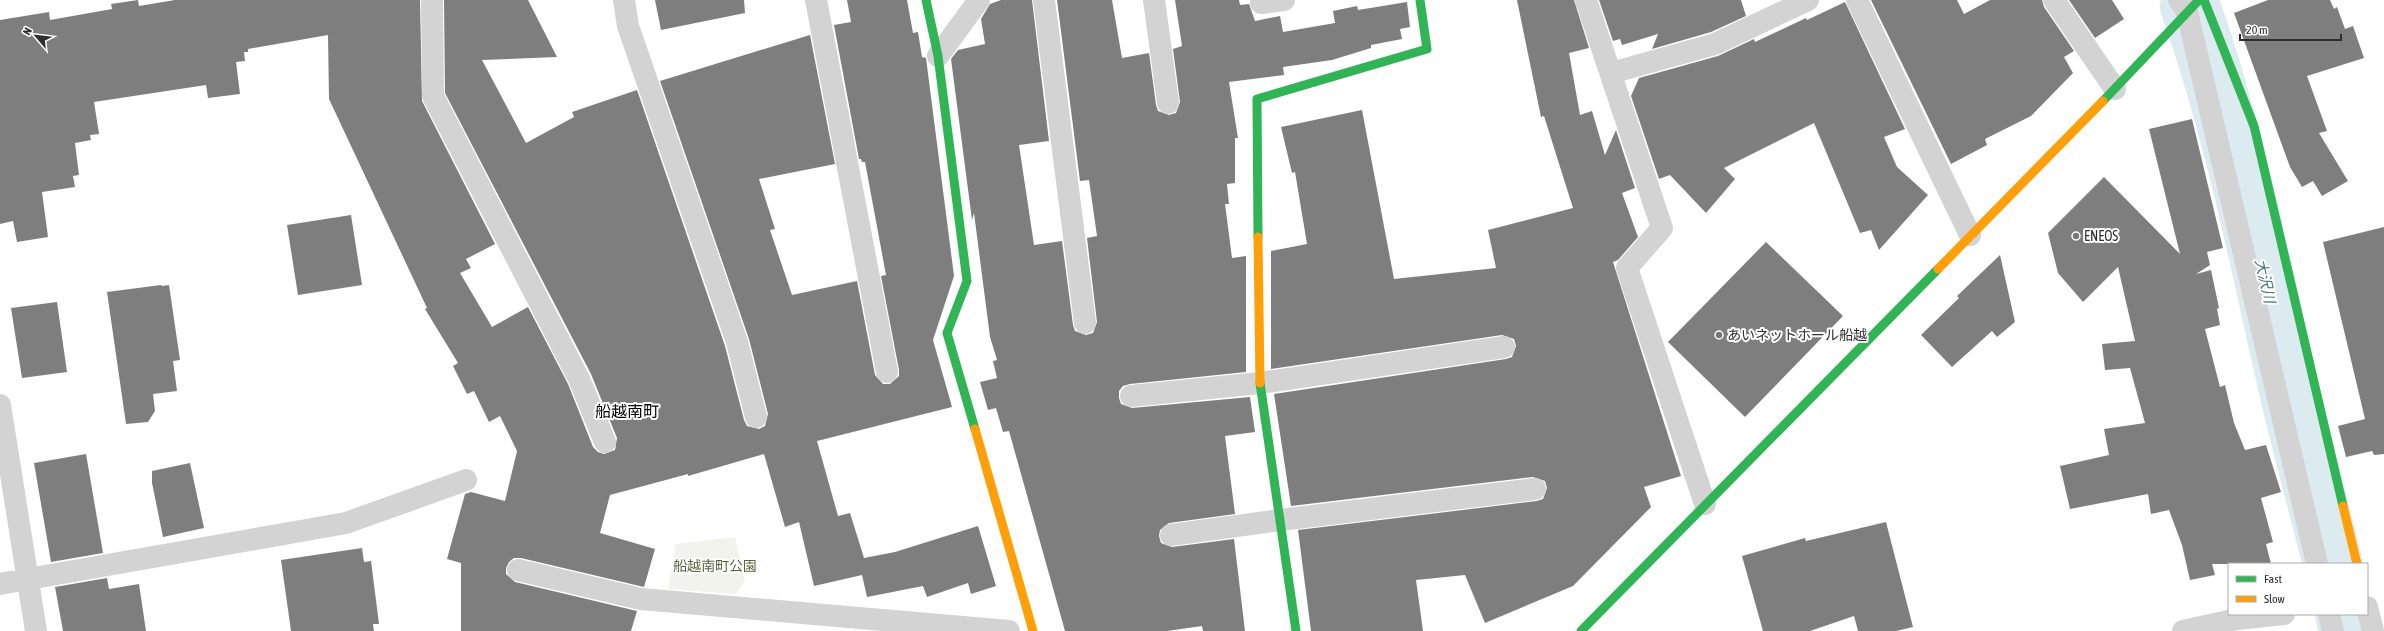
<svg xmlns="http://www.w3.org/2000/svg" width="2384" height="631" font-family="'Asap Condensed','Noto Sans JP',sans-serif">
  <rect width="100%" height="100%" fill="#fff"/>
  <path fill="#f1f3ec" d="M735 537 745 581 736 594 668 589 676 544Z"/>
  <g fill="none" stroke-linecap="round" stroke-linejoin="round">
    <path stroke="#dbebf0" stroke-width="60" d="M2190 6C2234 130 2259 258 2288 386 2302 445 2318 505 2333 564
      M2345 614 2349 631"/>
  </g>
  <path fill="#7e7e7e" d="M138 0 139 6 175 0H420L422 101 495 244 466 259 471 268 460 273 492 327 528 307 568 384 593 447 598 452 604 454 615 450 617 438 591 374 445 93 444 0H528L557 57 482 60 526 143 574 117 572 112 637 90 725 346 744 420 747 426 759 429 765 426 768 414 749 339 660 81 810 35 835 164 759 179 775 229 770 230 792 295 857 281 875 375 883 384H890L899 376V370L881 276 886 275 865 162H862L861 159H859L834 25 851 22 847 0H907L913 33 918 32 922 57 926 58 954 276 933 340 952 407 817 441 838 516 850 513 864 558 895 552 978 526 996 586 971 594 968 583 927 597 923 586 867 597 862 575 814 586 799 522 785 527 764 454 688 476V474L610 495 600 533 655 549 644 587 521 558H514L509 562 506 568V574L515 582 637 611 631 631H461V563L447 559 465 494 471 492 505 501 517 451 500 416 489 422 474 391 467 394 453 366 458 363 425 309 427 308 329 99 328 35 248 49V52H244L245 61 236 62 240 94 208 98 206 85 94 102 99 134 90 135 91 140 75 143 79 175 73 176 75 187 42 192 48 237 17 242 13 221 0 224V20L49 12 50 20 112 9 111 4Z
    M655 0H744L745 13 661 30Z
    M1001 0H1032L1049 141 1019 145 1034 245 1062 241 1073 325 1075 331 1086 335 1093 333 1097 322 1087 238 1097 236 1089 180 1080 181 1057 0H1112L1122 58 1149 53 1156 105 1158 111 1169 115 1176 113 1180 102 1173 49 1182 46 1175 0H1239L1240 5 1249 4 1255 21 1280 16 1283 32 1335 23 1333 11 1357 6 1358 10 1407 2 1410 27 1400 29 1402 39 1371 45V48L1332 60 1283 67 1284 75 1229 82 1238 138H1235V183L1227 184 1229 204H1225L1232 258 1246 256V372L1130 384 1123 386 1119 391V398L1121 404 1132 408 1250 397 1255 432 1225 436 1235 514 1169 523 1160 530 1159 536 1161 543 1172 547 1234 539 1245 631H1203L1202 626 1167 631H1065L1009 431 1003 432 996 408 988 410 980 382 997 378 993 361 997 360 990 337 974 213 972 220 951 59 958 50 985 44 981 19 990 4Z
    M1517 0H1574L1589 48 1569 53 1580 115 1592 111 1605 155 1616 130 1635 188 1622 193 1638 237 1618 260 1613 262 1681 476 1644 487 1651 507 1573 586 1485 623 1465 575 1416 580 1423 631H1311L1298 530 1537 501 1543 499 1547 488 1545 481 1533 477 1291 506 1274 394 1506 359 1512 357 1516 346 1514 339 1502 335 1271 369V251L1307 244 1295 172 1292 173 1281 127 1362 110 1394 279 1496 268 1488 230 1573 208 1544 116 1541 117Z
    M1599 0H1741L1746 16 1711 32 1652 49 1658 34 1622 45 1620 39 1613 41Z
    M1871 0H1957L1964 14 1990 0H2042L2044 7 2074 51 2064 57 2073 73 2031 116 1985 139 1987 145 1951 164Z
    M2069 0H2112L2124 19 2095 38Z
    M2268 0H2330L2334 9 2337 7 2345 29 2353 26 2364 58 2307 76 2327 131 2319 133 2348 181 2322 196 2313 181 2302 187 2290 167 2234 13Z
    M1845 2 1905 129 1884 137 1897 167 1928 195 1879 250 1871 230 1860 233 1814 123 1724 168 1735 179 1706 213 1670 175 1659 179 1631 96 1639 78 1718 56 1754 39 1755 42 1806 18 1807 20Z
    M2192 119 2223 248 2207 252 2210 265 2196 274 2211 270 2219 308 2217 309 2220 325 2205 329 2220 387 2225 385 2234 423 2245 450 2266 445 2281 492 2261 498 2273 542 2266 544 2271 564H2212L2215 575 2190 580 2182 545 2169 510 2151 514 2148 494 2070 509 2060 466 2109 455 2104 429 2145 423 2130 368 2105 370 2102 344 2135 341 2118 267 2083 302 2058 273 2048 233 2104 177 2180 254 2149 129Z
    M351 215 362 285 298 295 287 225Z
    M2384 227V454L2374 455 2372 451 2346 457 2338 426 2365 419 2323 242Z
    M1766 242 1843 316 1745 417 1668 342Z
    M2000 255 2015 322 1997 337 1992 331 1952 367 1921 335 1959 298 1957 296Z
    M161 285 162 286 169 285 180 360 173 361 177 391 153 394 155 411 148 422 126 424 107 292Z
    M57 302 67 372 22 378 11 308Z
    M86 454 103 553 51 562 34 463Z
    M190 463 204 528 163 537 152 483V471Z
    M1886 522 1913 627 1896 631H1858L1854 616 1810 631H1763L1742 556 1805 538 1806 541Z
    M362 548 364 562 371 561 379 624H373L374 631H291L281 560Z
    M107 578 109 589 139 584 146 631H63L55 587Z"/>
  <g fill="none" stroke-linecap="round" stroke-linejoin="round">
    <path stroke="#d3d3d3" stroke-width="22" d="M432 0 433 96 579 379 605 442
      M624 0 628 26 737 342 756 417
      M816 0 887 372
      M1044 0 1085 323
      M1154 0 1168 103
      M1586 0 1662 228 1627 268 1705 504
      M1857 0 1970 235
      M2054 0 2115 89
      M2179 0 2187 12 2317 564
      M1261 3 1284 0
      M938 56 979 0
      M1611 73 1715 44 1808 0
      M1131 396 1260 383 1504 347
      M0 405 36 631
      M1171 535 1280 520 1535 489
      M518 570 641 599 1009 631
      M0 584 346 523 466 480
      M2367 607 2373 631
      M2329 614 2333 631
      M2183 631 2237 619 2284 614"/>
    <path stroke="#30b455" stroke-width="9" d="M926 0 938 56 967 281 947 333 975 429
      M2204 0 2254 126 2343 506
      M2103 101 2199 0
      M1258 237 1257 99 1427 49 1420 0
      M1260 383 1296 631
      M1581 631 1938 269"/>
    <path stroke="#ff9f0a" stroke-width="9" d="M1258 237 1260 383
      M1938 269 2103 101
      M975 429 1033 631
      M2343 506 2357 564"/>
  </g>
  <g fill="#777" stroke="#fff" stroke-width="1.5">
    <circle cx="2076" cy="236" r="4"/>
    <circle cx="1719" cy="335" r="4"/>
  </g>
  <g text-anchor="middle" stroke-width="4" stroke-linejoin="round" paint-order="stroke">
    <g font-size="14" fill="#2e2e2e" stroke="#fff" text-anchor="start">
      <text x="2084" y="241">ENEOS</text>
      <text x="1727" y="340">あいネットホール船越</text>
    </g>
    <g font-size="14" fill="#58663f" stroke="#fff">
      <text x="715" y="571">船越南町公園</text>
    </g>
    <g font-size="15" font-style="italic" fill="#437a89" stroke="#fff">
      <text transform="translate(2265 281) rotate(77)" y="5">大沢川</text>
    </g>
    <g font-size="16" fill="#000" stroke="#fff">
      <text x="627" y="417">船越南町</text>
    </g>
  </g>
  <rect x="2228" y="563" width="140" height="52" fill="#ffffff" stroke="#ababab"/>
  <rect x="2236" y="576" width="20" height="6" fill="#30b455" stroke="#ababab"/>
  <text x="2264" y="583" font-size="12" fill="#2e2e2e">Fast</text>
  <rect x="2236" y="596" width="20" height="6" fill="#ff9f0a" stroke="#ababab"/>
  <text x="2264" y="603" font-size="12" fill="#2e2e2e">Slow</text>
  <g transform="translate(36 36) rotate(298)" stroke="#ffffff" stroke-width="3" paint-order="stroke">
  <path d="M0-3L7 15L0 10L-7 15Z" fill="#2e2e2e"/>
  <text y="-6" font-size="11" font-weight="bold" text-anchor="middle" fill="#2e2e2e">N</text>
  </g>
  <path d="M2240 34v6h101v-6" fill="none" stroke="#2e2e2e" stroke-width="2"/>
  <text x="2246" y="34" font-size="12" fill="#2e2e2e" stroke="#ffffff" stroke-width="3" paint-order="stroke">20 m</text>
</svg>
